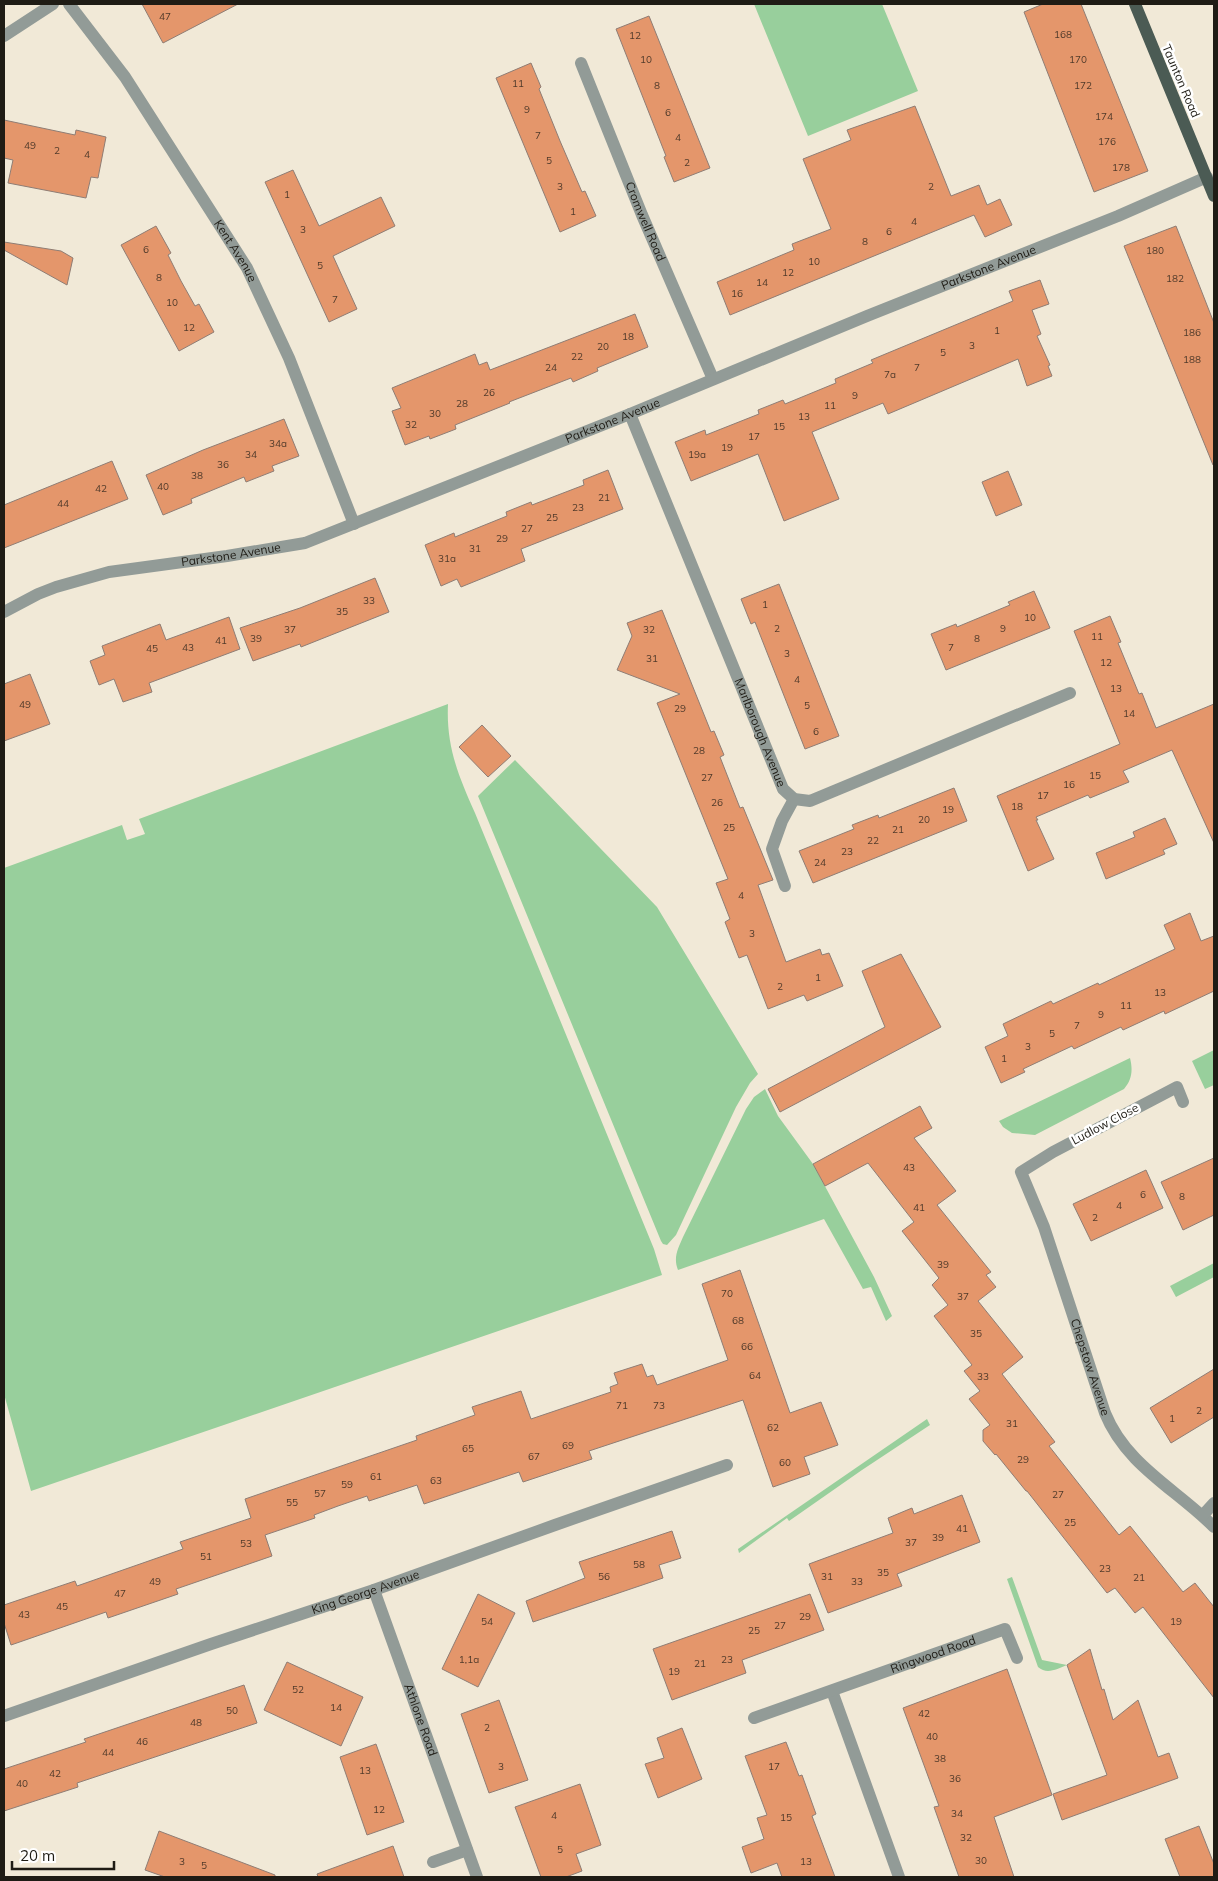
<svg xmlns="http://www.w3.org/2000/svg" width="1218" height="1881" font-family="Mulish,sans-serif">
  <rect width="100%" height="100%" fill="#f1e9d7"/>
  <path fill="#98cf9c" d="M754 4H882L918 91 808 136Z
    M448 704C446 746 458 775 475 813L654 1249 662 1275 31 1491 4 1394V868L122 825 127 840 145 834 139 819Z
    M515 760 657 907 758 1074 750 1083 736 1107 676 1235 667 1245 663 1244 661 1241 478 796Z
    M1214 1050V1085L1205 1089 1192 1061Z
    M1130 1058C1133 1070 1132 1080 1124 1089L1035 1135 1012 1133 1003 1127 999 1121Z
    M765 1089 778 1116 813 1164 874 1277 892 1316 886 1321 871 1287 863 1289 824 1219 678 1270C673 1257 678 1249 683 1237L746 1109 754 1097Z
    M1214 1263V1277L1176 1297 1170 1286Z
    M927 1419 930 1425 862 1470 789 1521 787 1518 739 1553 738 1549Z
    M1012 1577 1042 1660 1067 1665C1057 1669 1047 1675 1038 1667L1007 1579Z"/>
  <path fill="#e4966b" stroke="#8f7d74" d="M142 4H238L163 43Z
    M1043 4H1081L1148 171 1094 192 1024 12Z
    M649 16 710 168 674 182 664 157 666 156 616 29Z
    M531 63 541 87 539 89 560 141 582 192 585 191 596 216 560 232 496 78Z
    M915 106 951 196 979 185 987 205 1000 199 1012 225 985 237 974 215 730 315 717 282 794 250 792 244 831 229 803 159 851 140 847 130Z
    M4 120 75 135 76 130 106 137 98 178 91 177 86 198 8 183 13 160 4 158Z
    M293 170 319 226 381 197 395 226 333 256 357 309 329 322 265 182Z
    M156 226 171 253 168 255 181 281 195 306 199 304 214 332 179 351 121 245Z
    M1176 226 1214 323V465H1213L1124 246Z
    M4 242 61 251 73 258 67 285 4 250Z
    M1040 280 1049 304 1032 310 1041 334 1037 336 1050 365 1048 366 1052 376 1027 386 1018 359 888 414 883 403 812 432 839 499 784 521 758 454 691 481 675 442 705 430 706 435 759 414 758 410 783 400 785 404 836 383 835 379 873 363 871 360 1013 301 1009 291Z
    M635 314 648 347 597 368 598 371 573 382 571 378 509 402 510 403 455 425 456 429 430 439 429 436 405 445 392 411 401 408 392 388 475 354 479 365 487 362 490 370Z
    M284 419 299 456 272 466 274 471 246 482 244 477 191 499 192 503 163 515 146 475 203 450Z
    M112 461 128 499 4 548V505Z
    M608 470 623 509 521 549 525 561 461 587 457 579 441 586 425 545 454 533 455 537 507 516 506 512 531 502 532 505 584 485 583 480Z
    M1008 471 1022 505 996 516 982 482Z
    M375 578 389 612 301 647 300 644 253 661 240 628 300 608Z
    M779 584 839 736 805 749 755 622 751 624 741 599Z
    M1034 591 1050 628 946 670 931 634 956 624 957 627 1010 605 1008 602Z
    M662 610 711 732 714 731 724 755 720 757 740 808 743 807 773 880 758 885 786 962 820 949 822 955 829 953 843 986 807 1001 804 995 768 1009 747 955 739 958 725 922 730 919 716 883 728 879 657 703 680 694 617 670 632 636 627 623Z
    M1110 616 1121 642 1118 643 1139 694 1142 693 1156 728 1214 704V843L1172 750 1123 771 1129 782 1090 798 1088 795 1036 817 1038 820H1036L1054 859 1028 871 997 796 1120 744 1074 631Z
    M229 617 240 649 149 683 152 692 123 702 114 679 99 685 90 661 105 655 102 646 160 624 166 640Z
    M30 674 50 724 4 741V684Z
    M482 725 511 756 488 777 459 747Z
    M954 788 967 821 813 883 799 851 854 829 852 825 878 815 879 818Z
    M1165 818 1177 844 1163 850 1165 854 1106 879 1096 853 1135 837 1133 832Z
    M1190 913 1201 941 1214 936V991L1165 1014 1164 1011 1123 1030 1121 1027 1074 1049 1072 1046 1023 1069 1025 1072 1001 1083 985 1047 1008 1036 1003 1024 1051 1001 1053 1004 1098 983 1099 985 1175 949 1164 925Z
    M901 954 941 1027 780 1112 768 1089 885 1027 862 971Z
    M920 1106 932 1128 914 1138 956 1191 937 1205 991 1272 986 1275 996 1287 978 1301 1023 1357 1002 1374 1055 1442 1049 1446 1119 1535 1130 1526 1183 1592 1195 1583 1214 1607V1698L1143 1607 1135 1613 1115 1588 1107 1593 1027 1491H1026L996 1454 995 1455 983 1441V1430L990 1425 969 1399 980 1391 964 1371 972 1365 934 1316 948 1305 932 1285 939 1278 902 1231 914 1222 868 1163 825 1186 813 1164Z
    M1214 1158V1215L1183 1230 1161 1182Z
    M1146 1170 1163 1208 1091 1241 1073 1204Z
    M740 1270 790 1413 821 1402 838 1445 804 1457 810 1474 773 1487 743 1400 589 1451 592 1459 523 1482 519 1472 424 1504 417 1485 369 1501 367 1496 338 1506 314 1515 315 1518 265 1535 272 1556 176 1589 178 1594 108 1618 106 1612 11 1645 4 1623V1605L75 1581 77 1586 183 1549 180 1542 251 1518 245 1499 417 1440 416 1436 475 1415 472 1407 521 1391 531 1419 611 1392 610 1387 618 1384 614 1373 642 1364 647 1377 653 1375 657 1385 728 1360 702 1284Z
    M1214 1369V1417L1171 1443 1150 1408Z
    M962 1495 980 1542 897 1574 902 1586 828 1613 809 1564 893 1533 888 1518 912 1508 914 1514Z
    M672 1531 681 1558 659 1565 663 1578 533 1622 526 1601 585 1578 579 1562Z
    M478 1594 515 1613 478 1687 442 1669Z
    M810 1594 824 1630 742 1660 746 1673 672 1700 653 1649Z
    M1090 1649 1102 1690 1104 1689 1113 1720 1138 1700 1158 1757 1169 1753 1178 1778 1062 1820 1053 1794 1107 1775 1067 1665Z
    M287 1662 363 1697 341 1746 264 1710Z
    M1007 1669 1052 1795 994 1817 1014 1877H959L934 1807 939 1806 903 1708Z
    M244 1685 257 1723 77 1783 78 1787 4 1811V1769L86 1742 84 1739Z
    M499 1700 528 1780 489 1793 461 1714Z
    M682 1728 702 1779 658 1798 645 1764 664 1758 657 1738Z
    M786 1742 799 1776 802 1775 816 1814 812 1816 835 1877H782L777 1863 751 1873 742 1847 764 1839 757 1818 767 1815 745 1756Z
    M376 1744 404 1822 367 1835 340 1757Z
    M580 1784 601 1845 576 1854 582 1871 566 1877H541L515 1807Z
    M1199 1826 1214 1864V1877H1180L1165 1839Z
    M159 1831 275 1875V1877H165L145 1870Z
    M393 1846 404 1877H318L317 1874Z"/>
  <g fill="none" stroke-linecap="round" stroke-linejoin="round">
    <g stroke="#929b97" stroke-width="12">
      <path id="s1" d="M69 4 125 77 247 268 289 358 354 524"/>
      <path d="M4 36 53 4"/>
      <path id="s2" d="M581 63 642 215 713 379"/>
      <path id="s3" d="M630 414 783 789 794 799 810 801 1070 693"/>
      <path id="s4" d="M4 612 38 594 56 587 109 572 227 556 305 543 630 414 867 316 1118 216 1207 177"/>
      <path d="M785 886 772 849 782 821 794 799"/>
      <path id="s5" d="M1183 1102 1177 1087 1053 1152 1021 1172 1044 1227 1105 1413C1126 1465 1176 1489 1214 1527"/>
      <path d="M1203 1515 1214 1503"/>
      <path id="s6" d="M374 1590 477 1877"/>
      <path d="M832 1691 899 1877"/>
      <path id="s7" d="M4 1716 211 1644 374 1590 555 1525 727 1465"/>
      <path id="s8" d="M754 1718 1005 1629 1017 1658"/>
      <path d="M433 1862 467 1850"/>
    </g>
    <path stroke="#4b5b54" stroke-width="12" d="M1135 4 1214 196"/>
  </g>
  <g text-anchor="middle" stroke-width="5" stroke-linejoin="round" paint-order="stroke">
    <g font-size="10" fill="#503a2a">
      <text x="165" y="20">47</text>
      <text x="1063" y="38">168</text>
      <text x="635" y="39">12</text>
      <text x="646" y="63">10</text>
      <text x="1078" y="63">170</text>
      <text x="518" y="87">11</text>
      <text x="657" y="89">8</text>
      <text x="1083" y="89">172</text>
      <text x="527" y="113">9</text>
      <text x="668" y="116">6</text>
      <text x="1104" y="120">174</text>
      <text x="538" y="139">7</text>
      <text x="678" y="141">4</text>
      <text x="1107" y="145">176</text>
      <text x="30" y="149">49</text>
      <text x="57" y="154">2</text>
      <text x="87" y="158">4</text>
      <text x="549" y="164">5</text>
      <text x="687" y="166">2</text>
      <text x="1121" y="171">178</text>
      <text x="560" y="190">3</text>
      <text x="931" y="190">2</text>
      <text x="287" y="198">1</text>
      <text x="573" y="215">1</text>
      <text x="914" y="225">4</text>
      <text x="303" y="233">3</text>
      <text x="889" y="235">6</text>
      <text x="865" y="245">8</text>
      <text x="146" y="253">6</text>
      <text x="1155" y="254">180</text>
      <text x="814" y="265">10</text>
      <text x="320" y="269">5</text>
      <text x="788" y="276">12</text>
      <text x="159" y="281">8</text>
      <text x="1175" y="282">182</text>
      <text x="762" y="286">14</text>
      <text x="737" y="297">16</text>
      <text x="335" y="303">7</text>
      <text x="172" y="306">10</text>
      <text x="189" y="331">12</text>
      <text x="997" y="334">1</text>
      <text x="1192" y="336">186</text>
      <text x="628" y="340">18</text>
      <text x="972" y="349">3</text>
      <text x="603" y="350">20</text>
      <text x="943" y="356">5</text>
      <text x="577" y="360">22</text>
      <text x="1192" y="363">188</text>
      <text x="551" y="371">24</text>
      <text x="917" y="371">7</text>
      <text x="890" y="378">7a</text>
      <text x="489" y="396">26</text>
      <text x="855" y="399">9</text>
      <text x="462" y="407">28</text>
      <text x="830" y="409">11</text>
      <text x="435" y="417">30</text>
      <text x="804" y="420">13</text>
      <text x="411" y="428">32</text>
      <text x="779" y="430">15</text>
      <text x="754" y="440">17</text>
      <text x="278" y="447">34a</text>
      <text x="727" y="451">19</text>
      <text x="251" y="458">34</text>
      <text x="697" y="458">19a</text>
      <text x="223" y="468">36</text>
      <text x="197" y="479">38</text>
      <text x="163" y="490">40</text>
      <text x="101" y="492">42</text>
      <text x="604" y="501">21</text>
      <text x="63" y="507">44</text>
      <text x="578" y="511">23</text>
      <text x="552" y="521">25</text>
      <text x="527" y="532">27</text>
      <text x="502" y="542">29</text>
      <text x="475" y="552">31</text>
      <text x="447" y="562">31a</text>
      <text x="369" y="604">33</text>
      <text x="765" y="608">1</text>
      <text x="342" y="615">35</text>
      <text x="1030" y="621">10</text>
      <text x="777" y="632">2</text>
      <text x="1003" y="632">9</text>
      <text x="290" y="633">37</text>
      <text x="649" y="633">32</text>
      <text x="1097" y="640">11</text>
      <text x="256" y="642">39</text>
      <text x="977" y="642">8</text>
      <text x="221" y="644">41</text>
      <text x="188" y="651">43</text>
      <text x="951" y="651">7</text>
      <text x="152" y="652">45</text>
      <text x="787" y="657">3</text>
      <text x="652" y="662">31</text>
      <text x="1106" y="666">12</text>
      <text x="797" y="683">4</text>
      <text x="1116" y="692">13</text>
      <text x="25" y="708">49</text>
      <text x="807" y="709">5</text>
      <text x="680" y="712">29</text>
      <text x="1129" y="717">14</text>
      <text x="816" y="735">6</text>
      <text x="699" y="754">28</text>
      <text x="1095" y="779">15</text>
      <text x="707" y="781">27</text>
      <text x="1069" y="788">16</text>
      <text x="1043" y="799">17</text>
      <text x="717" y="806">26</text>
      <text x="1017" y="810">18</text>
      <text x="948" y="813">19</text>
      <text x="924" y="823">20</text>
      <text x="729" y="831">25</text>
      <text x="898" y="833">21</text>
      <text x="873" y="844">22</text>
      <text x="847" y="855">23</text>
      <text x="820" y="866">24</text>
      <text x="741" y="899">4</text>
      <text x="752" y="937">3</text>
      <text x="818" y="981">1</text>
      <text x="780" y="990">2</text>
      <text x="1160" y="996">13</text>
      <text x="1126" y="1009">11</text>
      <text x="1101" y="1018">9</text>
      <text x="1077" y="1029">7</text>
      <text x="1052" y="1037">5</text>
      <text x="1028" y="1050">3</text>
      <text x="1004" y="1062">1</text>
      <text x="909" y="1171">43</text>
      <text x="1143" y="1198">6</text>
      <text x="1182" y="1200">8</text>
      <text x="1119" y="1209">4</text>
      <text x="919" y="1211">41</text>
      <text x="1095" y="1221">2</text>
      <text x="943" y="1268">39</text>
      <text x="727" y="1297">70</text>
      <text x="963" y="1300">37</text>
      <text x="738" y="1324">68</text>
      <text x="976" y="1337">35</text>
      <text x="747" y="1350">66</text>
      <text x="755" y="1379">64</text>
      <text x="983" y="1380">33</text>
      <text x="622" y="1409">71</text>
      <text x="659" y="1409">73</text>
      <text x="1199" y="1414">2</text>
      <text x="1172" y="1422">1</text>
      <text x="1012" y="1427">31</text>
      <text x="773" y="1431">62</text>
      <text x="568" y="1449">69</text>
      <text x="468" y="1452">65</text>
      <text x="534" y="1460">67</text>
      <text x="1023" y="1463">29</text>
      <text x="785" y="1466">60</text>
      <text x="376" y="1480">61</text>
      <text x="436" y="1484">63</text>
      <text x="347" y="1488">59</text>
      <text x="320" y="1497">57</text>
      <text x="1058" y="1498">27</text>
      <text x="292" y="1506">55</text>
      <text x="1070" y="1526">25</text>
      <text x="962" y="1532">41</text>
      <text x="938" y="1541">39</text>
      <text x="911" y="1546">37</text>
      <text x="246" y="1547">53</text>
      <text x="206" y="1560">51</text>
      <text x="639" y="1568">58</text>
      <text x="1105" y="1572">23</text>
      <text x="883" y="1576">35</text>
      <text x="604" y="1580">56</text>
      <text x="827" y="1580">31</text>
      <text x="1139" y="1581">21</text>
      <text x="155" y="1585">49</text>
      <text x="857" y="1585">33</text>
      <text x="120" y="1597">47</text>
      <text x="62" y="1610">45</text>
      <text x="24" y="1618">43</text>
      <text x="805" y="1620">29</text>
      <text x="487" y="1625">54</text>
      <text x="1176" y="1625">19</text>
      <text x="780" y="1629">27</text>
      <text x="754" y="1634">25</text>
      <text x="469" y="1663">1,1a</text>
      <text x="727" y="1663">23</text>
      <text x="700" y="1667">21</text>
      <text x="674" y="1675">19</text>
      <text x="298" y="1693">52</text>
      <text x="336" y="1711">14</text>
      <text x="232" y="1714">50</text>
      <text x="924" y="1717">42</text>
      <text x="196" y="1726">48</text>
      <text x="487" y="1731">2</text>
      <text x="932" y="1740">40</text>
      <text x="142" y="1745">46</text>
      <text x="108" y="1756">44</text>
      <text x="940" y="1762">38</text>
      <text x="501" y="1770">3</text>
      <text x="774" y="1770">17</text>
      <text x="365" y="1774">13</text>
      <text x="55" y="1777">42</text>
      <text x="955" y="1782">36</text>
      <text x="22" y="1787">40</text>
      <text x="379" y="1813">12</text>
      <text x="957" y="1817">34</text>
      <text x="554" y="1819">4</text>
      <text x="786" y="1821">15</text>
      <text x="966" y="1841">32</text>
      <text x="560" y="1853">5</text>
      <text x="981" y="1864">30</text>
      <text x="182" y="1865">3</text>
      <text x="806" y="1865">13</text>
      <text x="204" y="1869">5</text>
    </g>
    <g font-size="12" fill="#1f1c15" stroke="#fff">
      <text transform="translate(1181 81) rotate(67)" y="4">Taunton Road</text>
      <text dy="4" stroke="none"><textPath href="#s2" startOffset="171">Cromwell Road</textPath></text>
      <text dy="4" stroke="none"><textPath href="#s1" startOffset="298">Kent Avenue</textPath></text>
      <text dy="4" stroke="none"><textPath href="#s4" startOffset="1048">Parkstone Avenue</textPath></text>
      <text dy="4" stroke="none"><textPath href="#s4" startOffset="642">Parkstone Avenue</textPath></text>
      <text dy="4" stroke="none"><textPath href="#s4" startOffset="236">Parkstone Avenue</textPath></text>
      <text dy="4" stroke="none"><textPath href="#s3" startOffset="344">Marlborough Avenue</textPath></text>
      <text transform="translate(1105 1124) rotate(-28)" y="4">Ludlow Close</text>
      <text dy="4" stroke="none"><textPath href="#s5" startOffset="401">Chepstow Avenue</textPath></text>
      <text dy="4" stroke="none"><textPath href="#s7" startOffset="382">King George Avenue</textPath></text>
      <text dy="4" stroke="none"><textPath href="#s8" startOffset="190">Ringwood Road</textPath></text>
      <text dy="4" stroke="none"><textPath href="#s6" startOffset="138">Athlone Road</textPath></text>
    </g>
  </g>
  <rect width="1218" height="1881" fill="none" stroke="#1f1c15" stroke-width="10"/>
  <path d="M12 1861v8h102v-8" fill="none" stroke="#1f1c15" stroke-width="2.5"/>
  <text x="20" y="1861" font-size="15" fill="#1f1c15" stroke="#ffffff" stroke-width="4" paint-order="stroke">20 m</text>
</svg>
